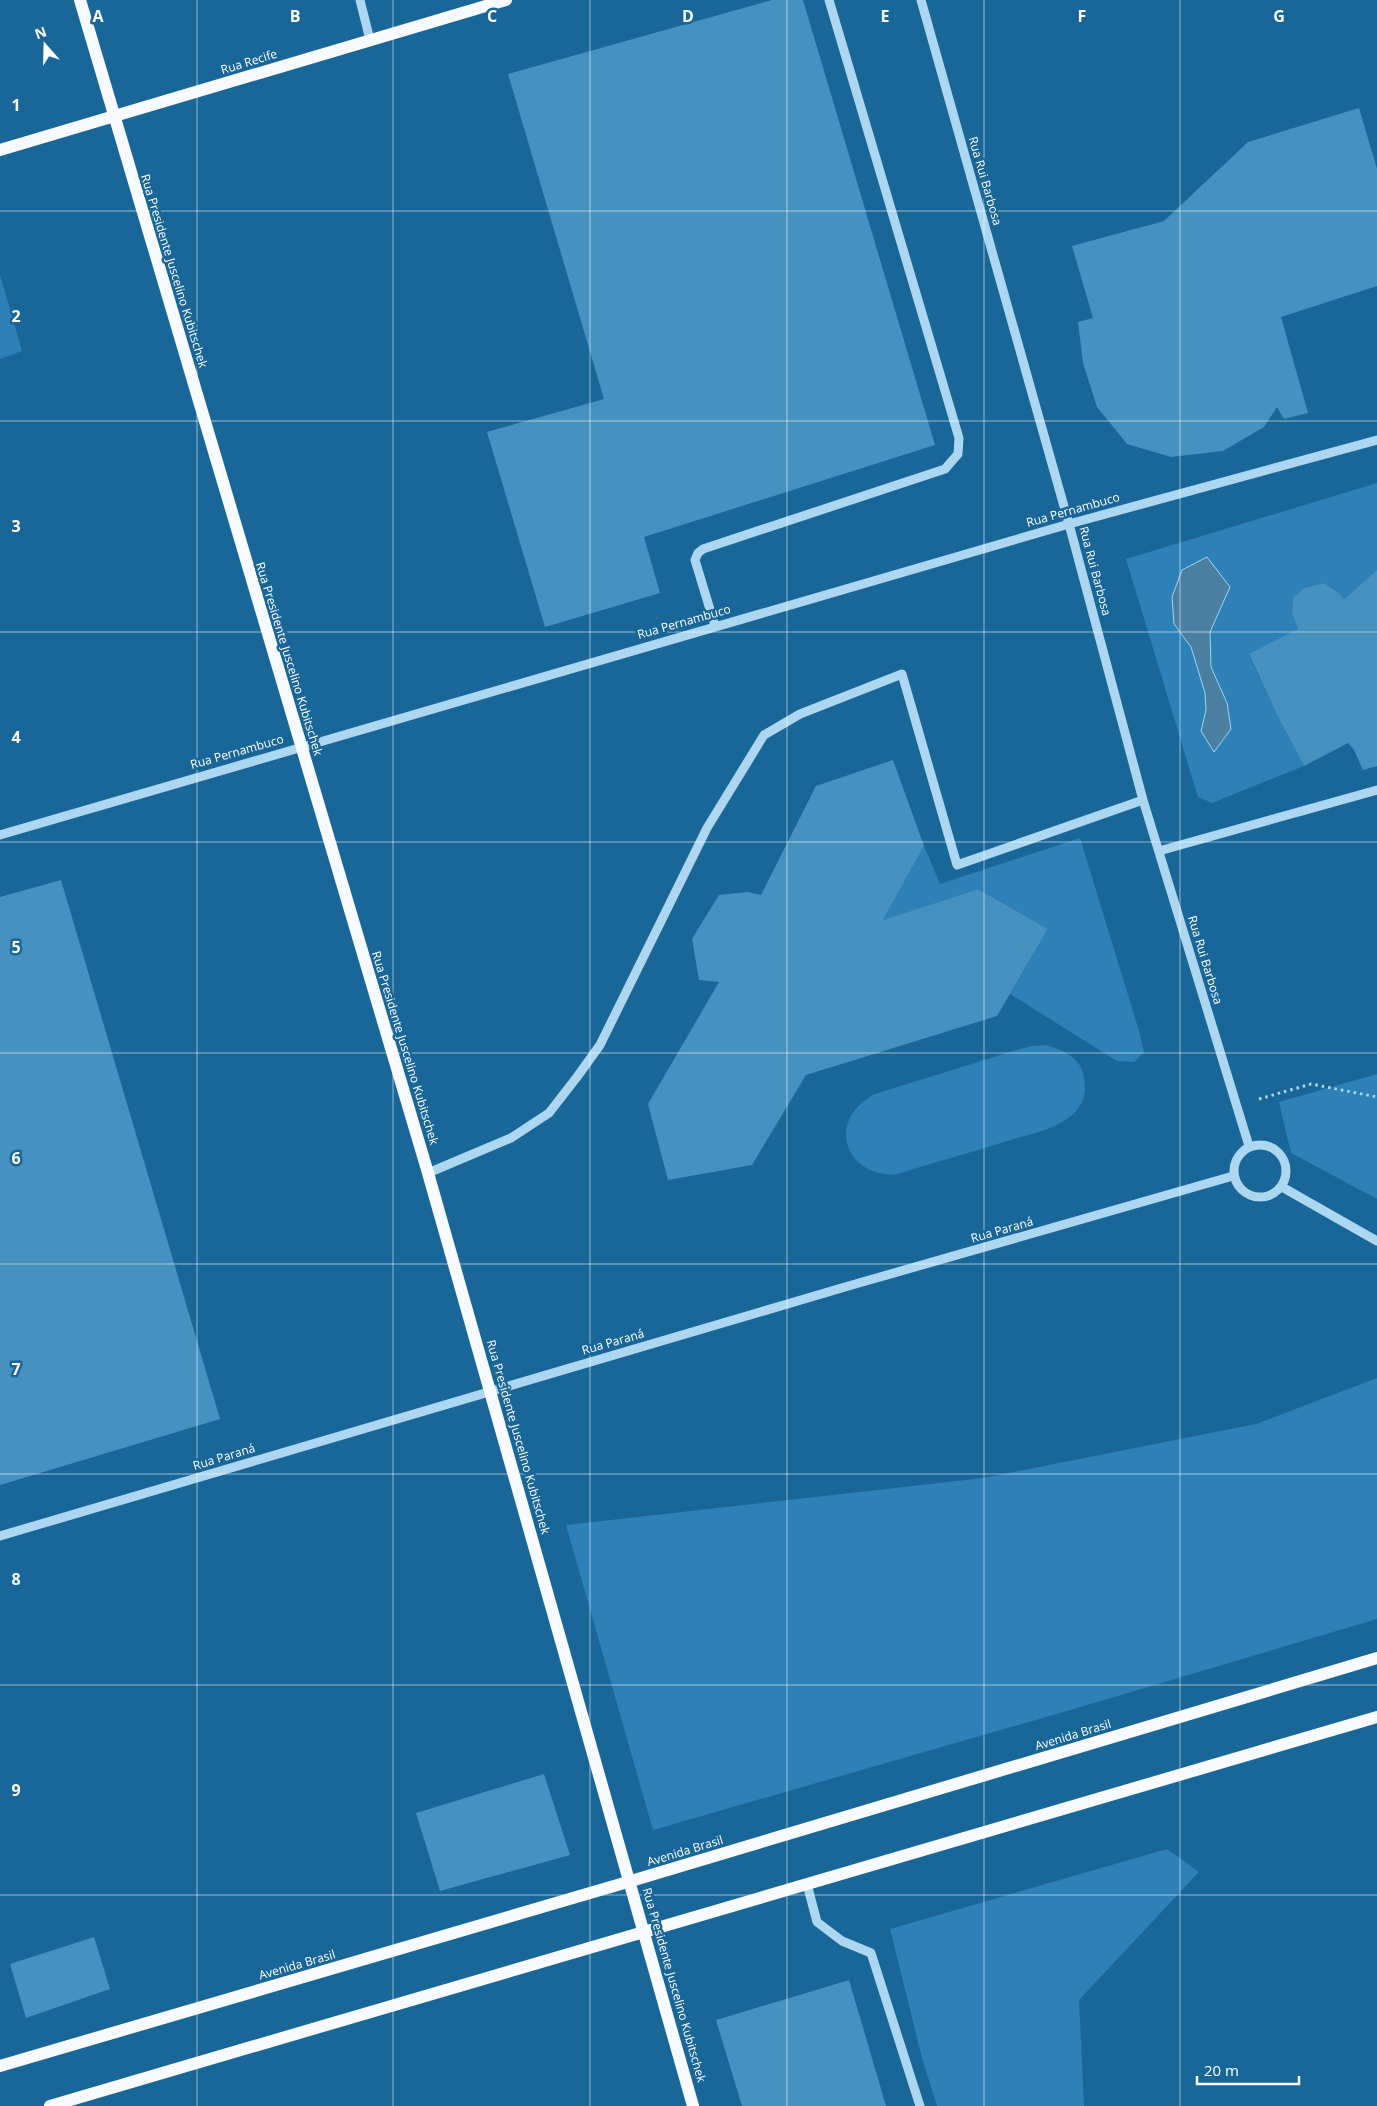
<svg xmlns="http://www.w3.org/2000/svg" width="1377" height="2106" font-family="'Open Sans',sans-serif">
  <rect width="100%" height="100%" fill="#196698"/>
  <path fill="#2d81b6" fill-rule="evenodd" d="M0 275 22 351 0 359Z
    M1377 483V570L1344 599 1339 593 1324 583 1304 588 1293 599 1292 613 1298 629 1249 655 1277 715 1304 766 1212 803 1198 797 1126 559ZM1230 587 1210 632 1211 667 1227 703 1201 731 1206 710 1205 693 1191 647Z
    M1080 838 1140 1034 1144 1052 1134 1062 1117 1061 1010 994 1048 929 978 889 883 920 924 846 940 884Z
    M1046 1045C1063 1050 1082 1058 1084 1078 1086 1090 1085 1101 1077 1110 1061 1129 1030 1134 1007 1141 970 1153 932 1163 894 1175 841 1174 828 1118 875 1094L1013 1051 1032 1046Z
    M1377 1074V1199L1291 1153 1279 1102Z
    M1377 1378V1619L1067 1711 653 1830 566 1525 983 1478 1256 1424Z
    M1167 1849 1199 1872 1079 2000 1084 2106H937L922 2058 890 1929Z"/>
  <path fill="#4a7fa1" stroke="#a0d4f3" d="M1207 557 1230 587 1210 632 1211 667 1227 703 1231 729 1214 752 1201 731 1206 710 1205 693 1191 647 1174 624 1172 597 1182 570Z"/>
  <path fill="#4691c0" d="M772 0H803L935 445 644 537 660 593 545 627 487 432 604 399 508 74Z
    M1359 108 1377 169V286L1281 317 1308 413 1284 419 1277 407 1264 427 1223 451 1171 457 1127 444 1097 407 1083 363 1078 322 1093 318 1072 246 1164 221 1248 142Z
    M1377 570V766L1363 770 1354 750 1348 743 1304 766 1277 715 1249 654 1298 629 1292 613 1293 598 1304 588 1324 583 1339 593 1344 599Z
    M893 760 924 846 883 920 978 889 1048 929 997 1016 806 1075 752 1165 668 1180 648 1104 719 982 699 980 692 939 719 895 748 892 761 895 816 786Z
    M61 880 220 1419 0 1485V897Z
    M544 1774 570 1855 440 1891 416 1813Z
    M94 1937 110 1989 26 2018 10 1964Z
    M849 1980 886 2106H742L716 2020Z"/>
  <g fill="none" stroke-linecap="round" stroke-linejoin="round">
    <path stroke="#add7f1" stroke-width="3" stroke-dasharray="2.5 4" stroke-linecap="butt" d="M1259 1099 1311 1084 1377 1097"/>
    <path stroke="#add7f1" stroke-width="9" d="M360 0 370 40
      M921 0 1069 524 1143 800 1249 1146
      M715 626 695 560 698 553 703 549 945 469 958 454 959 438 829 0
      M0 835 1069 524 1377 440
      M1159 851 1377 790
      M1234 1171a26 26 0 1 1 52 0a26 26 0 1 1-52 0Z
      M428 1173 511 1138 549 1113 577 1077 600 1045 707 828 764 735 800 714 902 674 957 865 1143 800
      M1282 1187 1377 1241
      M0 1536 845 1287 1233 1176
      M807 1884 817 1922 842 1941 871 1953 920 2106"/>
    <path stroke="#f7fbff" stroke-width="12" d="M80 0 428 1173 693 2106
      M0 150 506 0
      M0 2066 631 1881 1377 1658
      M50 2106 1377 1717"/>
  </g>
  <path fill="none" stroke="#fff" stroke-width="1" stroke-opacity="0.55" d="M197 0V2106M393 0V2106M590 0V2106M787 0V2106M984 0V2106M1180 0V2106M0 211H1377M0 421H1377M0 632H1377M0 842H1377M0 1053H1377M0 1264H1377M0 1474H1377M0 1685H1377M0 1895H1377"/>
  <g text-anchor="middle" stroke-width="5" stroke-linejoin="round" paint-order="stroke">
    <g font-size="12" fill="#fff" stroke="#196698">
      <text transform="translate(249 62) rotate(-17)" y="4">Rua Recife</text>
      <text transform="translate(985 181) rotate(74)" y="4">Rua Rui Barbosa</text>
      <text transform="translate(174 271) rotate(73)" y="4">Rua Presidente Juscelino Kubitschek</text>
      <text transform="translate(1073 510) rotate(-16)" y="4">Rua Pernambuco</text>
      <text transform="translate(1095 571) rotate(75)" y="4">Rua Rui Barbosa</text>
      <text transform="translate(684 622) rotate(-16)" y="4">Rua Pernambuco</text>
      <text transform="translate(289 659) rotate(73)" y="4">Rua Presidente Juscelino Kubitschek</text>
      <text transform="translate(237 752) rotate(-16)" y="4">Rua Pernambuco</text>
      <text transform="translate(1205 960) rotate(73)" y="4">Rua Rui Barbosa</text>
      <text transform="translate(405 1048) rotate(73)" y="4">Rua Presidente Juscelino Kubitschek</text>
      <text transform="translate(1002 1230) rotate(-16)" y="4">Rua Paraná</text>
      <text transform="translate(613 1342) rotate(-16)" y="4">Rua Paraná</text>
      <text transform="translate(518 1437) rotate(74)" y="4">Rua Presidente Juscelino Kubitschek</text>
      <text transform="translate(224 1457) rotate(-17)" y="4">Rua Paraná</text>
      <text transform="translate(1073 1735) rotate(-17)" y="4">Avenida Brasil</text>
      <text transform="translate(685 1851) rotate(-17)" y="4">Avenida Brasil</text>
      <text transform="translate(297 1965) rotate(-16)" y="4">Avenida Brasil</text>
      <text transform="translate(674 1985) rotate(74)" y="4">Rua Presidente Juscelino Kubitschek</text>
    </g>
  </g>
  <g font-size="16" text-anchor="middle" font-weight="bold" fill="#fff" stroke="#196698" stroke-width="5" stroke-linejoin="round" paint-order="stroke">
    <text x="98" y="22">A</text>
    <text x="295" y="22">B</text>
    <text x="492" y="22">C</text>
    <text x="688" y="22">D</text>
    <text x="885" y="22">E</text>
    <text x="1082" y="22">F</text>
    <text x="1279" y="22">G</text>
    <text x="16" y="111">1</text>
    <text x="16" y="322">2</text>
    <text x="16" y="532">3</text>
    <text x="16" y="743">4</text>
    <text x="16" y="953">5</text>
    <text x="16" y="1164">6</text>
    <text x="16" y="1375">7</text>
    <text x="16" y="1585">8</text>
    <text x="16" y="1796">9</text>
  </g>
  <g transform="translate(45 45) rotate(340)" stroke="#196698" stroke-width="4" paint-order="stroke">
  <path d="M0-4L9 19L0 12L-9 19Z" fill="#ffffff"/>
  <text y="-8" font-size="14" font-weight="bold" text-anchor="middle" fill="#ffffff">N</text>
  </g>
  <path d="M1197 2076v8h102v-8" fill="none" stroke="#ffffff" stroke-width="2.5"/>
  <text x="1204" y="2076" font-size="15" fill="#ffffff" stroke="#196698" stroke-width="4" paint-order="stroke">20 m</text>
</svg>
